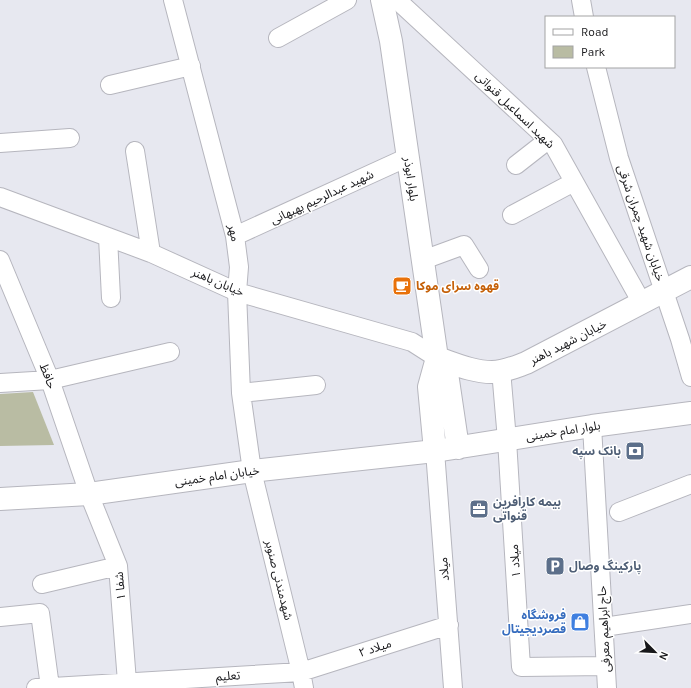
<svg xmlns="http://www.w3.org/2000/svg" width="691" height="688" font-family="Karla,'Noto Sans Arabic',sans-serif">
  <rect width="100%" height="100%" fill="#e7e8f0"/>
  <path fill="#b9bca3" d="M33 392 54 445 0 446V394Z"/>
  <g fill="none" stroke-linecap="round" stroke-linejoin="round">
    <defs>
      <path id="minor" d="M173 0 235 236 239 267 237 292 241 393 252 471 301 672 304 688
        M397 0 553 144 642 303
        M581 0 584 17
        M278 38 347 0
        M596 67 619 158 680 339 691 377
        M110 85 191 66
        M0 143 70 138
        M135 151 151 253
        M516 165 548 140
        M0 197 151 253 237 292 412 342 437 358
        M512 215 574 182
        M235 236 408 157
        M108 237 111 298
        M0 260 50 380 89 494 118 566 127 682
        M423 260 464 245 479 269
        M501 370 507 440 521 667 606 666
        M0 383 50 380 170 352
        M241 393 316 385
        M592 426 607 688
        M435 451 453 688
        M619 512 691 484
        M42 584 118 566
        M0 617 40 613 50 687
        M604 627 691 614
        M36 688 301 672 449 625"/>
      <path id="major" d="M382 0 391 41 437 358 448 380 458 448
        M437 358C455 364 473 372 492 372 504 372 515 367 526 363L691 277
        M435 451 429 387 437 358
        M0 499 89 494 252 471 435 451 592 426 691 413"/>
    </defs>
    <use href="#minor" stroke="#b6b6be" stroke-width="20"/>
    <use href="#major" stroke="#b6b6be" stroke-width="24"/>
    <use href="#minor" stroke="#fff" stroke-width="18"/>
    <use href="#major" stroke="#fff" stroke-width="22"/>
  </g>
  <defs>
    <symbol id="cafe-square" viewBox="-11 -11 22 22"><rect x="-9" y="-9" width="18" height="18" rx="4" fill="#e8710a" stroke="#fff"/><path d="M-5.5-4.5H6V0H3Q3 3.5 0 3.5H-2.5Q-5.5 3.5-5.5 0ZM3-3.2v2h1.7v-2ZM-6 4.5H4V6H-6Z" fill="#fff"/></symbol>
    <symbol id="bank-square" viewBox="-11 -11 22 22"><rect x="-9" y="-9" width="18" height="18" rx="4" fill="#5c6f8a" stroke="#fff"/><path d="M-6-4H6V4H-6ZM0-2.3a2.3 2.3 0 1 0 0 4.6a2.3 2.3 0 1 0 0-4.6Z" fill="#fff"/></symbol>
    <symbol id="office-square" viewBox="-11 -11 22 22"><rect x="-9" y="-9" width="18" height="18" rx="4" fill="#5c6f8a" stroke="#fff"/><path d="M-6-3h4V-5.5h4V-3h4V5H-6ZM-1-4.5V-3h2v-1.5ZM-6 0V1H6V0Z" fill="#fff"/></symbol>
    <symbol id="parking-square" viewBox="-11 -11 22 22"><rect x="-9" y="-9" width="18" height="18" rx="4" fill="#5c6f8a" stroke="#fff"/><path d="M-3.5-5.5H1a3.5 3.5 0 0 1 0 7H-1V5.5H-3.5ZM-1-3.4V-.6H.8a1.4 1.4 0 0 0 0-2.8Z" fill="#fff"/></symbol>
    <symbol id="shop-square" viewBox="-11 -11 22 22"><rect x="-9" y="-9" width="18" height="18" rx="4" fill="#3f7fe0" stroke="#fff"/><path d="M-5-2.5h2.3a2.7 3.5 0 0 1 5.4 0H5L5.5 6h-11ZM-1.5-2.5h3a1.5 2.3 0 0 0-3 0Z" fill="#fff"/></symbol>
  </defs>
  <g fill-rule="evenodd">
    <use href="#cafe-square" x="391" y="275" width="22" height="22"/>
    <use href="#bank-square" x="624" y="440" width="22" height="22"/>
    <use href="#office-square" x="468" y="498" width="22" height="22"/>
    <use href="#parking-square" x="544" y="555" width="22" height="22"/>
    <use href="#shop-square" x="569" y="611" width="22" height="22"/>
  </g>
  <g text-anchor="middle" stroke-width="3" stroke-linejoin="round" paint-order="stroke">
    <g font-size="12" fill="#18181b" stroke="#fff">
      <text transform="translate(515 110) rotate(44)" y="4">شهید اسماعیل قنواتی</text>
      <text transform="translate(411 179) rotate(82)" y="4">بلوار ابوذر</text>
      <text transform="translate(322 197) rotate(-25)" y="4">شهید عبدالرحیم بهبهانی</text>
      <text transform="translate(641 223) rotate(71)" y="4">خیابان شهید چمران شرقی</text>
      <text transform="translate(234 233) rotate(78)" y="4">مهر</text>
      <text transform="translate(218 282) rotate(23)" y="4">خیابان باهنر</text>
      <text transform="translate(568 342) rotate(-27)" y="4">خیابان شهید باهنر</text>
      <text transform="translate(48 376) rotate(69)" y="4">حافظ</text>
      <text transform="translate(563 431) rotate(-9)" y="4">بلوار امام خمینی</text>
      <text transform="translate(217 476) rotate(-8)" y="4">خیابان امام خمینی</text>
      <text transform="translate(515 561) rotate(-94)" y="4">میلاد ۱</text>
      <text transform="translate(444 569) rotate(-95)" y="4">میلاد</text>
      <text transform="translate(279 580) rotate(76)" y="4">شهدمندنی صنوبر</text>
      <text transform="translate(120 586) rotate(-95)" y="4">شفا ۱</text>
      <text transform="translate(604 629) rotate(-93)" y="4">حاج ابراهیم معرفی</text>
      <text transform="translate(375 648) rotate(-18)" y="4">میلاد ۲</text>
      <text transform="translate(228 676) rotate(-4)" y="4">تعلیم</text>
    </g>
    <g font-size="12" font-weight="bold" fill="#c56008" stroke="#fff" text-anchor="start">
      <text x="416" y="290">قهوه سرای موکا</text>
    </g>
    <g font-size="12" font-weight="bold" fill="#4e5e75" stroke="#fff" text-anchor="start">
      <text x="621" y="455" text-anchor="end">بانک سپه</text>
      <text x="493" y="506">بیمه کارافرین<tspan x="493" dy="14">قنواتی</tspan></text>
      <text x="569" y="570">پارکینگ وصال</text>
    </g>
    <g font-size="12" font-weight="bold" fill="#366cbe" stroke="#fff" text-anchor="end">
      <text x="566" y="619">فروشگاه<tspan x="566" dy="14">قصردیجیتال</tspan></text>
    </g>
  </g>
  <rect x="545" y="16" width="130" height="52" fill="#ffffff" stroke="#a3a3a4"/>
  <rect x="553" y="29" width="20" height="6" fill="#ffffff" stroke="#a3a3a4"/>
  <text x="581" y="36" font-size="12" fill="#18181b">Road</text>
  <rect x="553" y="46" width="20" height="12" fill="#b9bca3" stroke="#a3a3a4"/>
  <text x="581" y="56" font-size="12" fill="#18181b">Park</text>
  <g transform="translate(655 652) rotate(114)" stroke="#ffffff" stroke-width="3" paint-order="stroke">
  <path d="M0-3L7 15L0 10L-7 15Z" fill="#18181b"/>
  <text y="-6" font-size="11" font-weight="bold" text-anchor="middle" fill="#18181b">N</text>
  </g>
</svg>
